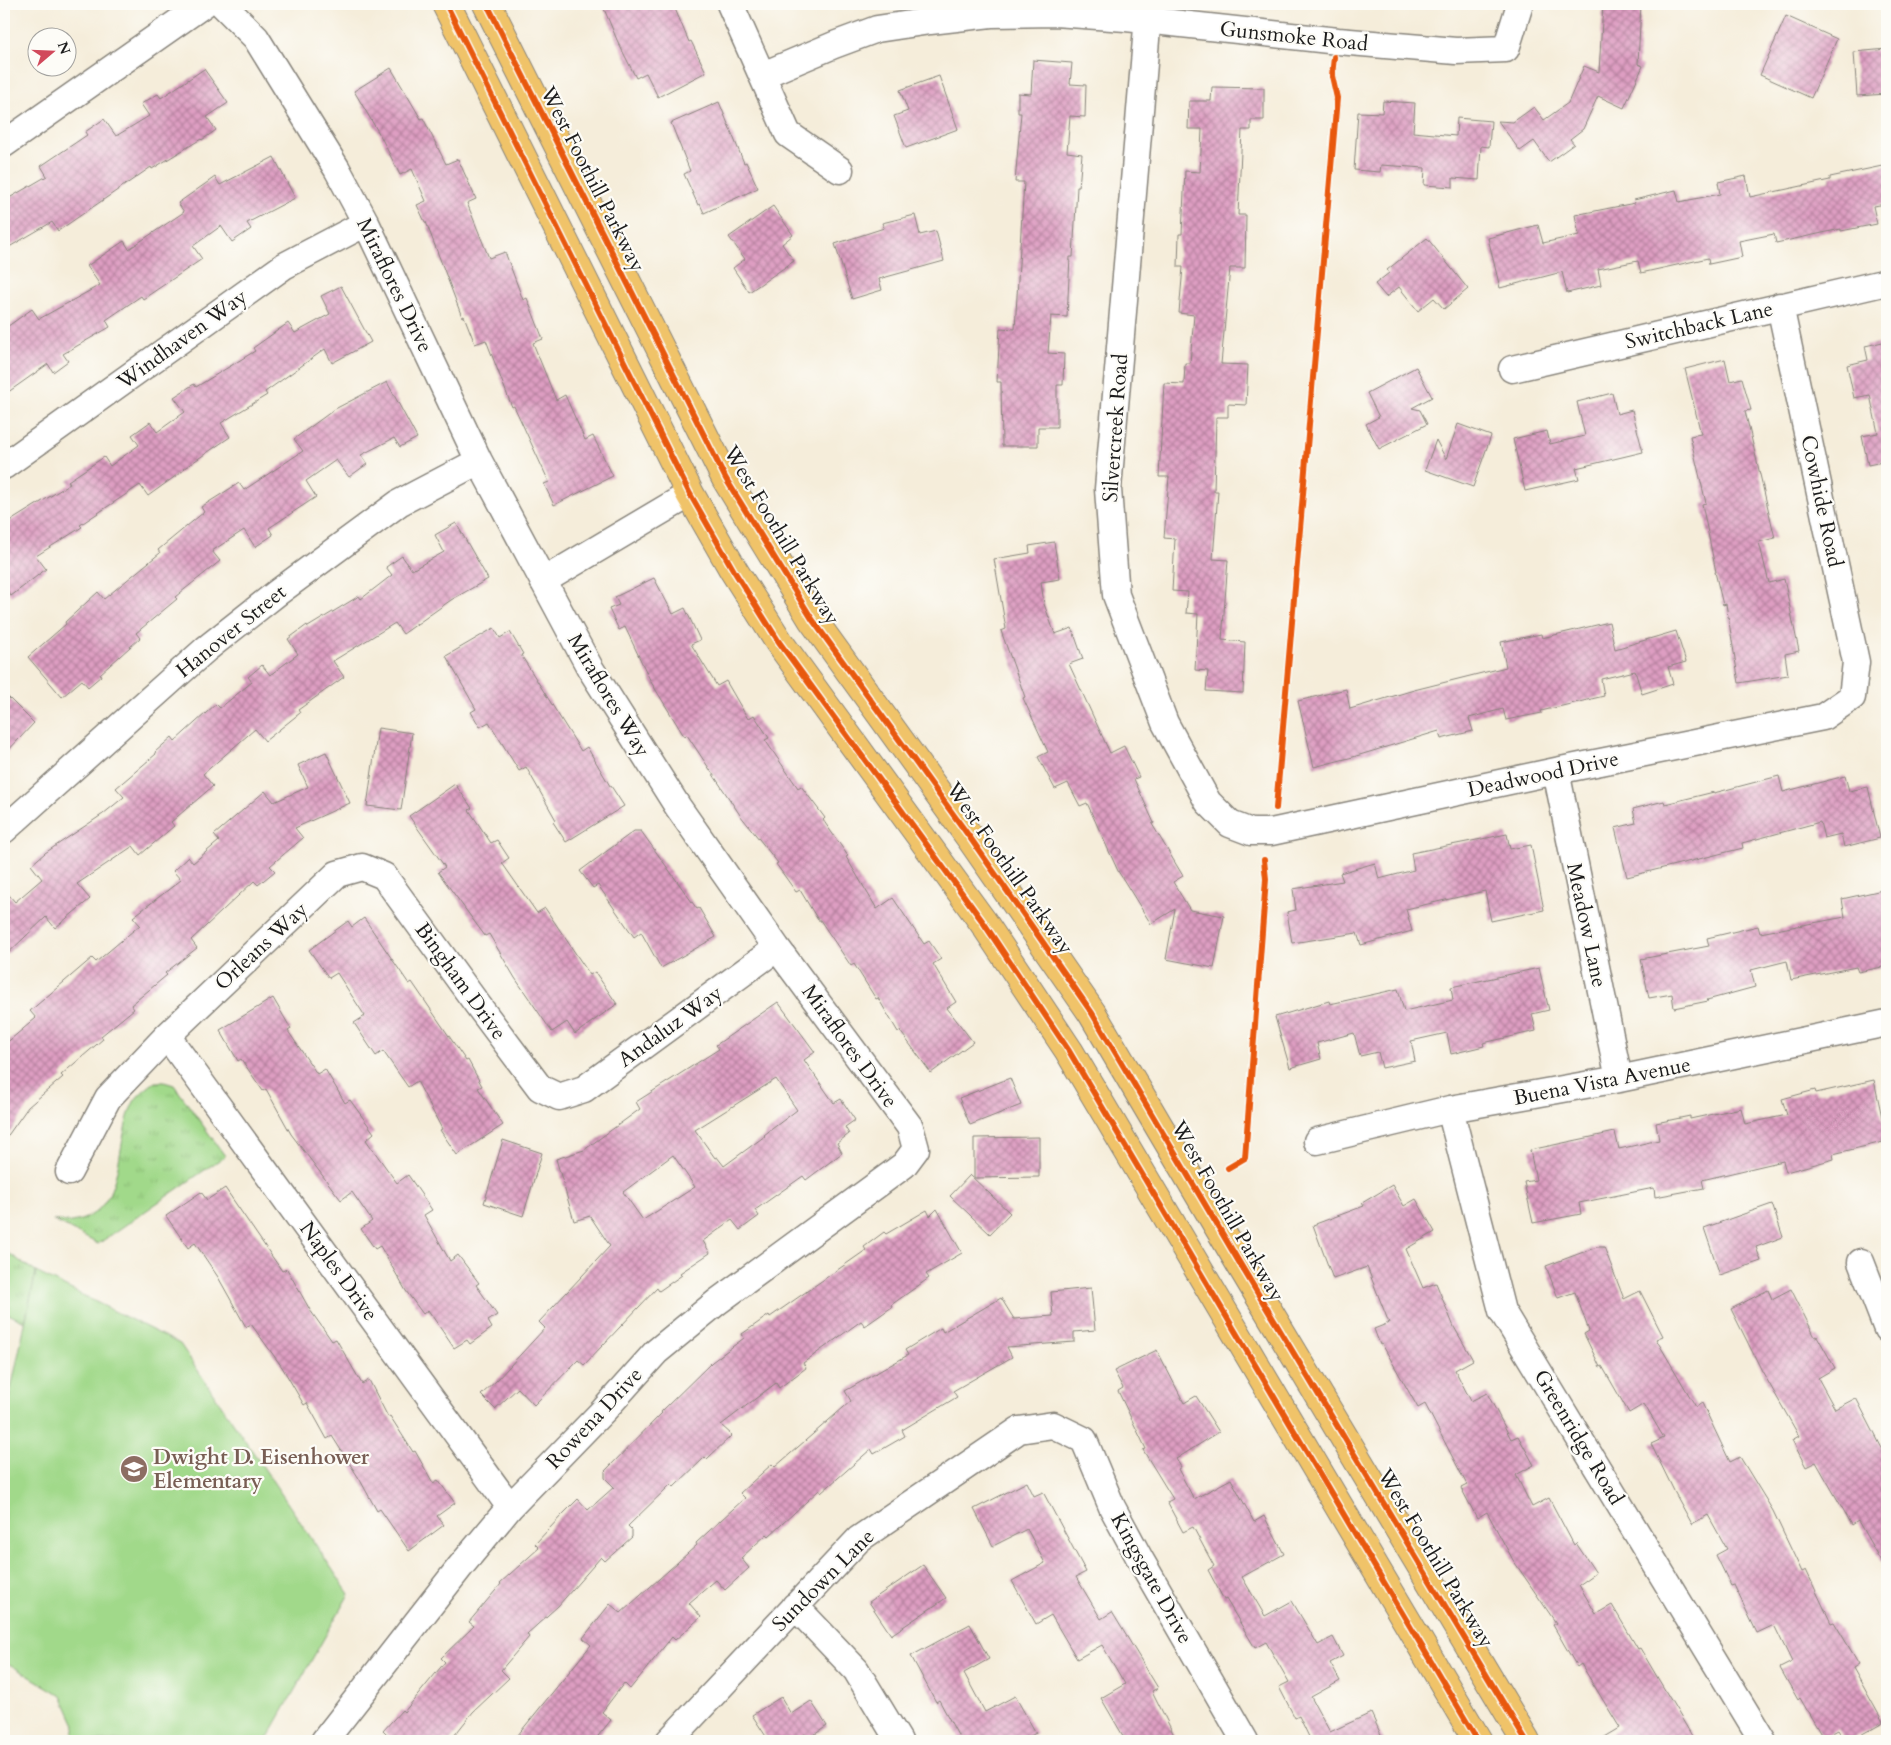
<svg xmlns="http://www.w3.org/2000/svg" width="1891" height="1745" font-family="Cardo,serif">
  <defs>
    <pattern id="park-tufts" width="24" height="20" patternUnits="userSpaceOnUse" patternTransform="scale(1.25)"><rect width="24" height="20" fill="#a1d98a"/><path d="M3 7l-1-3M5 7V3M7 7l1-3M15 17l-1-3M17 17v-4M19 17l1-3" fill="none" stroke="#8aba76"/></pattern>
    <pattern id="building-cross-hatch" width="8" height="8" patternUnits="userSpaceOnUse" patternTransform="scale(1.25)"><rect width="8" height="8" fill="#de9ec2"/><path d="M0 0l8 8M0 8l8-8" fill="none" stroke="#b3809d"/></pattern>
  </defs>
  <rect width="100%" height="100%" fill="#fdfcf7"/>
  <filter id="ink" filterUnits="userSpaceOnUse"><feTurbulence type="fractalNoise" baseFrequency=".02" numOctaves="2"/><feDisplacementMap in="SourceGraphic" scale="10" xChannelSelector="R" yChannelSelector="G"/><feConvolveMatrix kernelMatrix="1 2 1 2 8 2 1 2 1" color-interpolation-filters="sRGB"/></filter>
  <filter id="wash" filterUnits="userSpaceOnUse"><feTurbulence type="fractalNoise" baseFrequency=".0096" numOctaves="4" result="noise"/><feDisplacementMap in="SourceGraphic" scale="20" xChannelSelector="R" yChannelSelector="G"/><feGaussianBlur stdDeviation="1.12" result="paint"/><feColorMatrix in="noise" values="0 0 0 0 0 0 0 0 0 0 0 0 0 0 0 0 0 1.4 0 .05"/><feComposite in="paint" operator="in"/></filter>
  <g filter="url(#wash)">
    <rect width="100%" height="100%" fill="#f5edda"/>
    <path fill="#a1d98a" stroke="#5e7a53" d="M36 1272 180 1344 349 1594 266 1741H72L75 1725 62 1696 4 1661V1422Z"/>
    <path fill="url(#park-tufts)" stroke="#5e7a53" d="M155 1082H164L174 1085 225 1156 98 1244 53 1220C59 1221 67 1223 72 1222 129 1213 113 1138 135 1100 140 1093 148 1087 155 1082Z
      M4 1250 36 1272 25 1322 4 1312Z"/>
    <g id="blocks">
      <path fill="url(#building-cross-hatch)" fill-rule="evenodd" d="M602 4H673L689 42 691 41 706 72 658 97 646 73 636 78 617 40Z
        M1603 4H1641L1638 64 1643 66 1624 108 1598 96 1583 129 1570 139 1574 144 1549 162 1534 141 1520 151 1498 121 1513 122 1534 107 1544 120 1568 103 1584 66 1599 72Z
        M1786 16 1837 39 1811 98 1760 75Z
        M1887 49V94L1857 96 1854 52Z
        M1033 60 1072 63 1070 84 1086 85 1085 117 1070 116 1067 152 1082 154 1079 187H1077L1073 257H1070L1067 317 1051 316 1048 353 1064 354 1063 385H1057V427H1038V446H1002L1001 382H997L1000 328 1015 329 1024 182H1015L1021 113H1018V93L1031 94Z
        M391 68 421 119 423 118 446 164 458 159 476 199 467 203 489 258 505 252 523 300 527 298 543 339 533 343 556 400 565 395 585 440 593 436 613 476 554 505 544 484 549 482 514 406 512 407 486 340 475 344 464 316 462 317 426 222H425L417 205 426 201 412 169 400 175 380 135 354 91Z
        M204 69 228 103 207 117 216 130 202 140 201 139 152 169 151 167 58 231 52 222 4 250V201L47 176 41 166 87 135 85 132 104 119 116 136 149 116 141 104 158 94 161 98Z
        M939 76 958 129 906 148 894 116 908 111 900 90Z
        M1212 87 1264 88V120H1251V130H1242L1238 215H1246L1245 268H1230L1221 364 1248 365 1246 405 1228 404V417H1216L1214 491H1218L1213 559 1228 560 1222 640 1245 642 1243 693 1206 691 1208 671 1195 670 1198 614 1186 613 1188 592 1172 591 1175 539 1164 538 1169 477H1159L1164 383 1184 384 1185 363H1190L1194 315 1179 313 1183 267H1178L1179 234H1182L1185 171 1200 172 1202 129H1188L1189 101H1211Z
        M1383 101 1415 103 1413 132 1456 136 1457 118 1491 121 1489 147 1481 146 1479 180 1453 178V187L1424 185 1425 168 1381 165 1380 172 1354 170 1358 112 1382 113Z
        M719 102 744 163 746 162 758 188 704 213 700 204 698 205 684 174 690 171 671 123Z
        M274 157 295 198 247 223 251 229 232 242 221 226 193 246 202 259 143 299 141 296 106 320 110 327 63 354 68 361 53 372 48 364 4 395V329L32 309 39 319 100 285 87 266 124 241 129 249 184 212 178 203 215 177 220 185Z
        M1887 165V204L1873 206 1877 224 1841 231V229L1776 243 1774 234 1739 241 1742 257 1709 264 1708 258 1641 273 1638 261 1598 269 1601 285 1567 293 1562 272 1500 288 1488 238 1538 225 1543 243 1579 235 1575 215 1635 203 1634 200 1676 190 1679 202 1720 194 1718 182 1746 176 1750 197 1830 180V177Z
        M773 206 793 235 782 244 794 261 749 292 733 268 745 259 729 237Z
        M915 215 920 235 936 231 944 261 879 279 882 290 852 299 835 244 884 228 882 223Z
        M1427 238 1468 289 1444 309 1434 298 1418 311 1399 287 1386 297 1375 284 1389 273 1387 270Z
        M341 286 371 342 332 363 325 349 265 392 267 395 221 423 230 437 183 469 184 470 148 496 140 485 80 525 82 527 36 556 46 569 11 596 4 586V525L70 484 68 481 104 457 110 466 139 445 132 435 150 422 157 432 185 412 174 397 194 384 196 387 255 351 253 348 288 323 295 333 330 314 321 296Z
        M1887 341V461L1868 465 1862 436 1878 433 1870 395 1854 398 1847 365 1868 360 1865 346Z
        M1725 359 1730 381 1742 378 1751 410 1745 411 1775 538 1759 542 1769 583 1784 579 1799 651 1785 654 1788 675 1739 683 1726 604 1723 605 1715 572H1716L1702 504 1706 503 1690 436 1701 434 1685 369Z
        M1416 367 1432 397 1412 408 1420 410 1427 424 1379 449 1366 424 1379 417 1367 393Z
        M387 382 417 438 400 447 394 438 361 455 367 464 349 477 336 460 306 481 316 497 269 528 273 535 255 547 244 530 212 551 220 561 175 597 177 599 136 633 140 638 100 674 101 676 88 687 82 680 62 697 28 657 66 624 65 622 98 592 104 599 160 553 158 550 204 512 201 507 239 483 244 490 303 451 294 439 335 409Z
        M1612 393 1617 414 1632 410 1643 452 1576 468 1579 479 1525 491 1513 439 1547 431 1550 444 1585 436 1577 402Z
        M1458 424 1491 436 1473 487 1425 470 1436 440 1446 459Z
        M456 523 488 579 451 600 403 634 395 623 333 661 344 677 298 710 300 713 265 741 255 729 203 774 213 786 171 822 174 826 140 855 133 846 77 884 90 899 55 928 46 917 4 957V889L15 902 42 879 31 865 45 853 103 814 124 797 116 788 156 754 155 752 172 737 175 741 216 704 220 708 252 682 248 677 262 665 270 675 298 654 288 639 307 625 308 627 359 596 361 599 392 575 386 567 402 556 412 570 444 552 435 535Z
        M1054 542 1060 579 1041 582 1044 604 1055 634 1072 628 1083 659 1069 664 1110 753 1124 746 1139 777 1134 779 1154 823 1152 824 1183 876 1173 882 1190 910 1224 916 1214 968 1166 959 1175 909 1151 924 1118 871 1087 803 1080 806 1068 783 1055 789 1038 757 1048 752 1023 698 1025 697 1001 631 1006 629 994 559 1030 553 1029 546Z
        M654 578 673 614 685 608 700 640 691 644 717 686 726 681 748 719 754 715 769 738 765 740 798 788 801 786 825 818 823 820 848 856 846 857 877 909 893 898 924 944 929 941 941 959 933 964 956 1002 947 1008 973 1042 931 1073 900 1031 898 1032 878 998 876 999 854 964 851 966 820 920H818L800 890 796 892 776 864 778 863 740 815 687 735 684 736 651 682 625 627 619 630 609 609 619 605 615 597Z
        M1609 622 1615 649 1676 631 1686 662 1668 667 1673 684 1642 694 1635 671 1601 679 1604 696 1541 711 1542 713 1506 720 1503 709 1469 718 1473 731 1441 739 1439 731 1353 757 1314 767 1298 701 1346 689 1350 709 1414 690 1506 667 1501 642 1541 634 1542 638Z
        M494 628 500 638 510 632 523 654 521 655 581 751 587 747 610 786H611L624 806 566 842 553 822 556 820 526 767 519 771 489 722 480 727 471 712 476 709 446 656Z
        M4 693 34 723 4 755Z
        M378 728 412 733 401 810 367 806Z
        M326 752 350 803 295 828 303 838 270 866 275 871 258 885 254 881 191 940 197 948 165 973 167 975 131 1005 134 1009 101 1036 103 1039 61 1075 63 1077 28 1107 4 1141V1045L36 1018 30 1011 92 958 96 962 140 925 133 917 181 880 173 871 188 857 193 863 219 841 214 835 265 791 274 802 308 787 298 765Z
        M1779 776 1783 792 1845 776 1849 791 1868 787 1880 838 1844 847 1841 834 1824 838 1820 822 1742 843 1743 848 1627 877 1615 828 1636 823 1633 809 1664 801 1665 804 1714 792V793Z
        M455 784 472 808 469 810 491 843 497 840 509 858 502 863 537 913 545 908 590 975 595 972 617 1004 575 1034 567 1022 552 1032 515 978 489 934 485 936 438 872 445 867 409 816Z
        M634 831H641L697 909 699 908 716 937 661 968 641 932 634 937 598 885 593 888 580 871Z
        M1507 834 1510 849 1531 845 1544 910 1491 921 1485 891 1406 909 1412 931 1361 945 1357 933 1292 943 1287 912 1296 910 1293 889 1343 881 1340 873 1375 863 1379 879 1414 870 1411 853Z
        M1887 889V966L1858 972 1856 967 1791 980 1787 961 1751 970 1755 987 1707 1000 1708 1001 1674 1008 1672 994 1649 998 1641 959 1709 946 1707 938 1758 926 1760 933 1845 917 1842 899Z
        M364 918 409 984 412 982 466 1061 468 1060 482 1086 478 1088 503 1125 457 1155 440 1130 442 1129 417 1081 408 1087 383 1051 376 1056 354 1023 365 1016 337 973 329 978 309 950 348 921 352 927Z
        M1539 968 1549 1010 1532 1014 1536 1031 1483 1043 1484 1046 1451 1054 1447 1033 1411 1041 1415 1061 1382 1068 1378 1052 1360 1056 1354 1033 1317 1043 1321 1059 1290 1068 1275 1017 1329 1001 1330 1004 1398 989 1404 1011 1453 1000 1451 987Z
        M273 998 291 1029 288 1031 317 1074 325 1069 345 1103 350 1100 374 1133 366 1140 397 1183 408 1175 432 1210 424 1215 450 1261 458 1255 479 1283 476 1285 497 1315 488 1321 492 1328 470 1344 467 1340 454 1348 428 1310 423 1314 406 1291 380 1246 375 1249 361 1229 372 1221 352 1192 341 1200 291 1134 266 1089 263 1091 241 1059 238 1061 220 1030Z
        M778 1002 815 1052 804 1060 834 1103 841 1099 855 1120 845 1127 849 1134 837 1143 842 1153 806 1180 803 1176 755 1210 759 1216 740 1230 732 1220 703 1241 710 1253 680 1273 682 1275 659 1291 657 1288 584 1365 578 1360 534 1405 518 1388 495 1409 481 1395 497 1380 545 1328 539 1322 610 1246 590 1216 574 1221 556 1159 584 1150 640 1109 636 1102 719 1049 716 1045ZM776 1079 797 1110 764 1135 765 1136 724 1166 717 1157 715 1158 695 1130ZM673 1155 695 1187 643 1220 623 1192Z
        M1010 1078 1021 1105 970 1125 959 1098Z
        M1874 1080 1887 1141 1833 1154 1834 1159 1786 1172 1783 1161 1702 1180 1704 1188 1655 1197 1654 1188 1579 1203 1581 1214 1533 1223 1524 1182 1536 1180 1530 1150 1615 1132 1619 1149 1659 1140 1656 1123 1690 1116V1119L1741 1108 1745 1124 1787 1115 1782 1099 1815 1090 1816 1093Z
        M1039 1137V1177L974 1178V1138Z
        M503 1140 542 1153 523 1216 484 1203Z
        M970 1175 1010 1213 990 1234 950 1196Z
        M1392 1185 1404 1206 1416 1199 1435 1232 1406 1249 1423 1288 1436 1283 1454 1327 1473 1360 1455 1370 1471 1401 1487 1393 1511 1439 1518 1436 1534 1465 1516 1475 1532 1507 1549 1498 1574 1545 1576 1543 1596 1573 1579 1585 1596 1614 1612 1605 1638 1649 1640 1648 1695 1741H1598L1620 1728 1581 1664 1577 1667 1553 1625 1556 1623 1513 1560 1487 1512 1477 1518 1461 1488 1467 1485 1425 1404 1418 1408 1382 1344 1380 1345 1374 1329 1389 1323 1367 1267 1333 1279 1313 1225 1364 1206 1362 1203Z
        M225 1188 282 1271 287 1269 310 1310 332 1341 336 1339 362 1384 369 1380 388 1417 390 1416 413 1452 415 1451 433 1483 438 1480 455 1503 437 1516 444 1525 409 1551 380 1509 377 1511 360 1480 332 1436 327 1439 307 1403 304 1405 282 1367 251 1324 246 1327 218 1277 195 1243 188 1248 166 1216 201 1192 207 1200Z
        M1772 1204 1783 1237 1756 1247 1761 1261 1720 1275 1704 1228Z
        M937 1209 962 1253 926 1274 929 1278 891 1305 892 1307 865 1326 861 1321 803 1363 806 1368 779 1388 776 1383 721 1425 732 1435 707 1459 705 1457 674 1487 671 1484 628 1526 632 1530V1537L605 1561 601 1557 558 1606 527 1634 529 1637 501 1670 509 1678 473 1712 450 1741H393L383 1731 402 1710 404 1712 445 1662 441 1658 474 1626 469 1622 501 1584 500 1583 539 1548 535 1544 562 1515 578 1499 588 1510 614 1487 605 1478V1471L662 1413 661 1412 712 1362 744 1338 742 1334 769 1315 770 1317 866 1250 864 1247 884 1232 886 1234 927 1210 930 1216Z
        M1597 1247H1604L1624 1299 1640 1291 1663 1336 1656 1339 1696 1407 1702 1403 1730 1462 1740 1457 1773 1511 1802 1572 1806 1570 1831 1623 1834 1622 1859 1664 1853 1668 1883 1722 1849 1741H1845L1838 1730 1823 1738 1800 1698 1798 1700 1780 1668 1792 1662 1774 1625 1757 1633 1734 1585 1731 1586 1716 1555 1727 1549 1708 1515 1692 1524 1675 1493 1651 1444 1664 1438 1644 1404 1629 1413 1602 1366 1600 1367 1584 1334 1589 1331 1575 1292 1558 1298 1546 1266Z
        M1091 1288 1095 1330 1074 1332V1342L1007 1347 1012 1357 953 1391 957 1397 902 1430 905 1436 874 1454 871 1449 821 1493 819 1490 769 1536 767 1534 741 1558 749 1568 725 1590 716 1580 689 1603 701 1617 675 1640 672 1637 630 1689 624 1683 602 1712 611 1720 594 1741H513L591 1645 583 1638 610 1604 621 1613 697 1545 696 1543 745 1498 740 1493 772 1464 775 1467 851 1401 845 1391 908 1355 905 1350 941 1328 943 1332 1001 1298 1014 1319 1053 1316 1051 1292Z
        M1791 1289 1815 1337 1817 1336 1835 1368 1818 1378 1835 1409 1856 1398 1887 1458V1572L1858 1521 1852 1525 1816 1462 1806 1467 1792 1440 1799 1436 1762 1371 1731 1309 1768 1290 1772 1299Z
        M1157 1350 1184 1403 1196 1396 1219 1432 1176 1459 1181 1467 1178 1469 1194 1499 1231 1479 1254 1522 1264 1516 1284 1554 1242 1577 1265 1616 1292 1601 1318 1645 1333 1637 1343 1656 1330 1663 1340 1681 1311 1697 1330 1732 1371 1713 1384 1741H1311L1299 1716 1295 1718 1279 1687 1289 1682 1266 1642 1255 1648 1226 1599 1224 1600 1208 1570 1214 1566 1193 1527 1183 1532 1167 1502 1173 1499 1143 1450 1146 1449 1118 1391 1123 1388 1114 1371Z
        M1027 1482 1034 1496 1043 1492 1086 1572 1076 1577 1101 1619 1112 1612 1158 1688 1152 1691 1177 1741H1126L1101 1698 1125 1684 1102 1645 1077 1659 1051 1615 1036 1624 1012 1581 1045 1563 1027 1529 993 1546 974 1509Z
        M923 1565 946 1598 891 1635 869 1602Z
        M970 1624 989 1659 964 1673 985 1712 1015 1696 1036 1733 1021 1741H961L939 1700 936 1702 911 1656Z
        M781 1697 791 1714 811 1701 827 1726 808 1739 805 1734 794 1741H769L752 1715Z"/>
    </g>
  </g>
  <g filter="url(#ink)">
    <use href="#blocks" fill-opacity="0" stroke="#88847b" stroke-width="1"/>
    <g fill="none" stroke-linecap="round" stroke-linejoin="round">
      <defs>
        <path id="street" d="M222 4 256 38 337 169 366 223 479 461 590 668 678 807 777 948 910 1127 916 1149 904 1165 717 1302 656 1352 604 1410 510 1507 460 1567 324 1741
          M730 4 788 134 840 170
          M1149 4 1108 489 1116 595 1165 723 1208 802 1230 824 1251 832H1271L1556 771 1823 717 1852 697 1856 662 1780 306
          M763 75 834 45 877 29 930 21 991 14 1055 13 1126 18 1338 41 1456 51 1506 49 1520 4
          M4 144 204 4
          M1512 369 1887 282
          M4 466 284 266 366 223
          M543 581 690 494
          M1556 771 1619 1079
          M4 830 206 649 277 593 399 503 479 461
          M167 1036 510 1507
          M1450 1109 1502 1311 1763 1741
          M1317 1141 1450 1109 1619 1079 1887 1023
          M69 1172 108 1098 167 1036 337 874 362 867 384 876 477 1004 540 1088 559 1097 584 1089 777 948
          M1861 1262 1887 1329
          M795 1606 856 1670 899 1741
          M669 1741 859 1539 1019 1430 1053 1425 1084 1440 1112 1507 1140 1559 1245 1741"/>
        <path id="primary" d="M446 4 690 494 734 571 779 642 983 922 1069 1051 1478 1741
          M487 4 726 479 812 619 971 839 1092 1013 1242 1267 1526 1741"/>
      </defs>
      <use href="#street" stroke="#88847b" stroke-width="29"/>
      <use href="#primary" stroke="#88847b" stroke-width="30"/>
      <use href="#street" stroke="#fff" stroke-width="26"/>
      <use href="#primary" stroke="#f0c369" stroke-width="28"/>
      <defs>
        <path id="cycleway" d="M446 4 690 494 734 571 779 642 983 922 1069 1051 1478 1741
          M487 4 726 479 812 619 971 839 1092 1013 1242 1267 1526 1741
          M1276 808 1337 98 1332 76 1334 57
          M1228 1168 1245 1158 1266 879 1264 860"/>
      </defs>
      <use href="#cycleway" stroke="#fdfcf7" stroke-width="9"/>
      <use href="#cycleway" stroke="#e8590c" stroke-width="6"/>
    </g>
  </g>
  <defs>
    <symbol id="school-disc" viewBox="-11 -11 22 22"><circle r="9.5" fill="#8d6e63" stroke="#fdfcf7"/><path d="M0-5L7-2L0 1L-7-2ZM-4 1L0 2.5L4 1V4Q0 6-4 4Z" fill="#fff"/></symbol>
  </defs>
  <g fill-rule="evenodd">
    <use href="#school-disc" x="118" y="1453" width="32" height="32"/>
  </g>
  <g text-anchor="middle" stroke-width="4.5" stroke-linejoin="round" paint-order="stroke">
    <g font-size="21" fill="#1c1c1c" stroke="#fdfcf7">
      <text transform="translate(1294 36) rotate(6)" y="7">Gunsmoke Road</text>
      <text transform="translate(593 179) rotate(63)" y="7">West Foothill Parkway</text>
      <text transform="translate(395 285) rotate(64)" y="7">Miraflores Drive</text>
      <text transform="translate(1699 325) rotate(-13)" y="7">Switchback Lane</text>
      <text transform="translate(182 339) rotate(-36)" y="7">Windhaven Way</text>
      <text transform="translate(1115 428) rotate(-86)" y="7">Silvercreek Road</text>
      <text transform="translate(1822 501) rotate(78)" y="7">Cowhide Road</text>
      <text transform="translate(782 535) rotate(59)" y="7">West Foothill Parkway</text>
      <text transform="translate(231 631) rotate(-39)" y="7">Hanover Street</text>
      <text transform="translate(609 695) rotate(59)" y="7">Miraflores Way</text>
      <text transform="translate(1543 774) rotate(-12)" y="7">Deadwood Drive</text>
      <text transform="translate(1010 868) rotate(55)" y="7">West Foothill Parkway</text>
      <text transform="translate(1587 925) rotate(78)" y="7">Meadow Lane</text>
      <text transform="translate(261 946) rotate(-43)" y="7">Orleans Way</text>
      <text transform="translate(461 981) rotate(54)" y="7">Bingham Drive</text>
      <text transform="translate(670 1026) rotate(-36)" y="7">Andaluz Way</text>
      <text transform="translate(850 1046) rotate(54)" y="7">Miraflores Drive</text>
      <text transform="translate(1602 1081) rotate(-11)" y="7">Buena Vista Avenue</text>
      <text transform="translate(1228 1211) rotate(60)" y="7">West Foothill Parkway</text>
      <text transform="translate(339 1271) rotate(54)" y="7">Naples Drive</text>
      <text transform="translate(594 1418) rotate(-47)" y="7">Rowena Drive</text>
      <text transform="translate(1579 1437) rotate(59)" y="7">Greenridge Road</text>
      <text transform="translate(1436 1558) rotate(59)" y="7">West Foothill Parkway</text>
      <text transform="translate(1152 1578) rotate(61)" y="7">Kingsgate Drive</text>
      <text transform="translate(823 1580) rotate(-45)" y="7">Sundown Lane</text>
    </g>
    <g font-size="21" font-weight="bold" fill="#785e54" stroke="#fdfcf7" text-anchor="start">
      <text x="153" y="1464">Dwight D. Eisenhower<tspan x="153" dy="24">Elementary</tspan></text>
    </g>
  </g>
  <rect width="1891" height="1745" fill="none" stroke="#fdfcf7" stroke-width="20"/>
  <g transform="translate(52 52) rotate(71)"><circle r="24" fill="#fdfcf7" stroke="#a3a29f"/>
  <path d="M0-4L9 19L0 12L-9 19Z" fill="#d1495b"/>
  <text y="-8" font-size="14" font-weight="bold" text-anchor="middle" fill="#1c1c1c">N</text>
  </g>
</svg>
